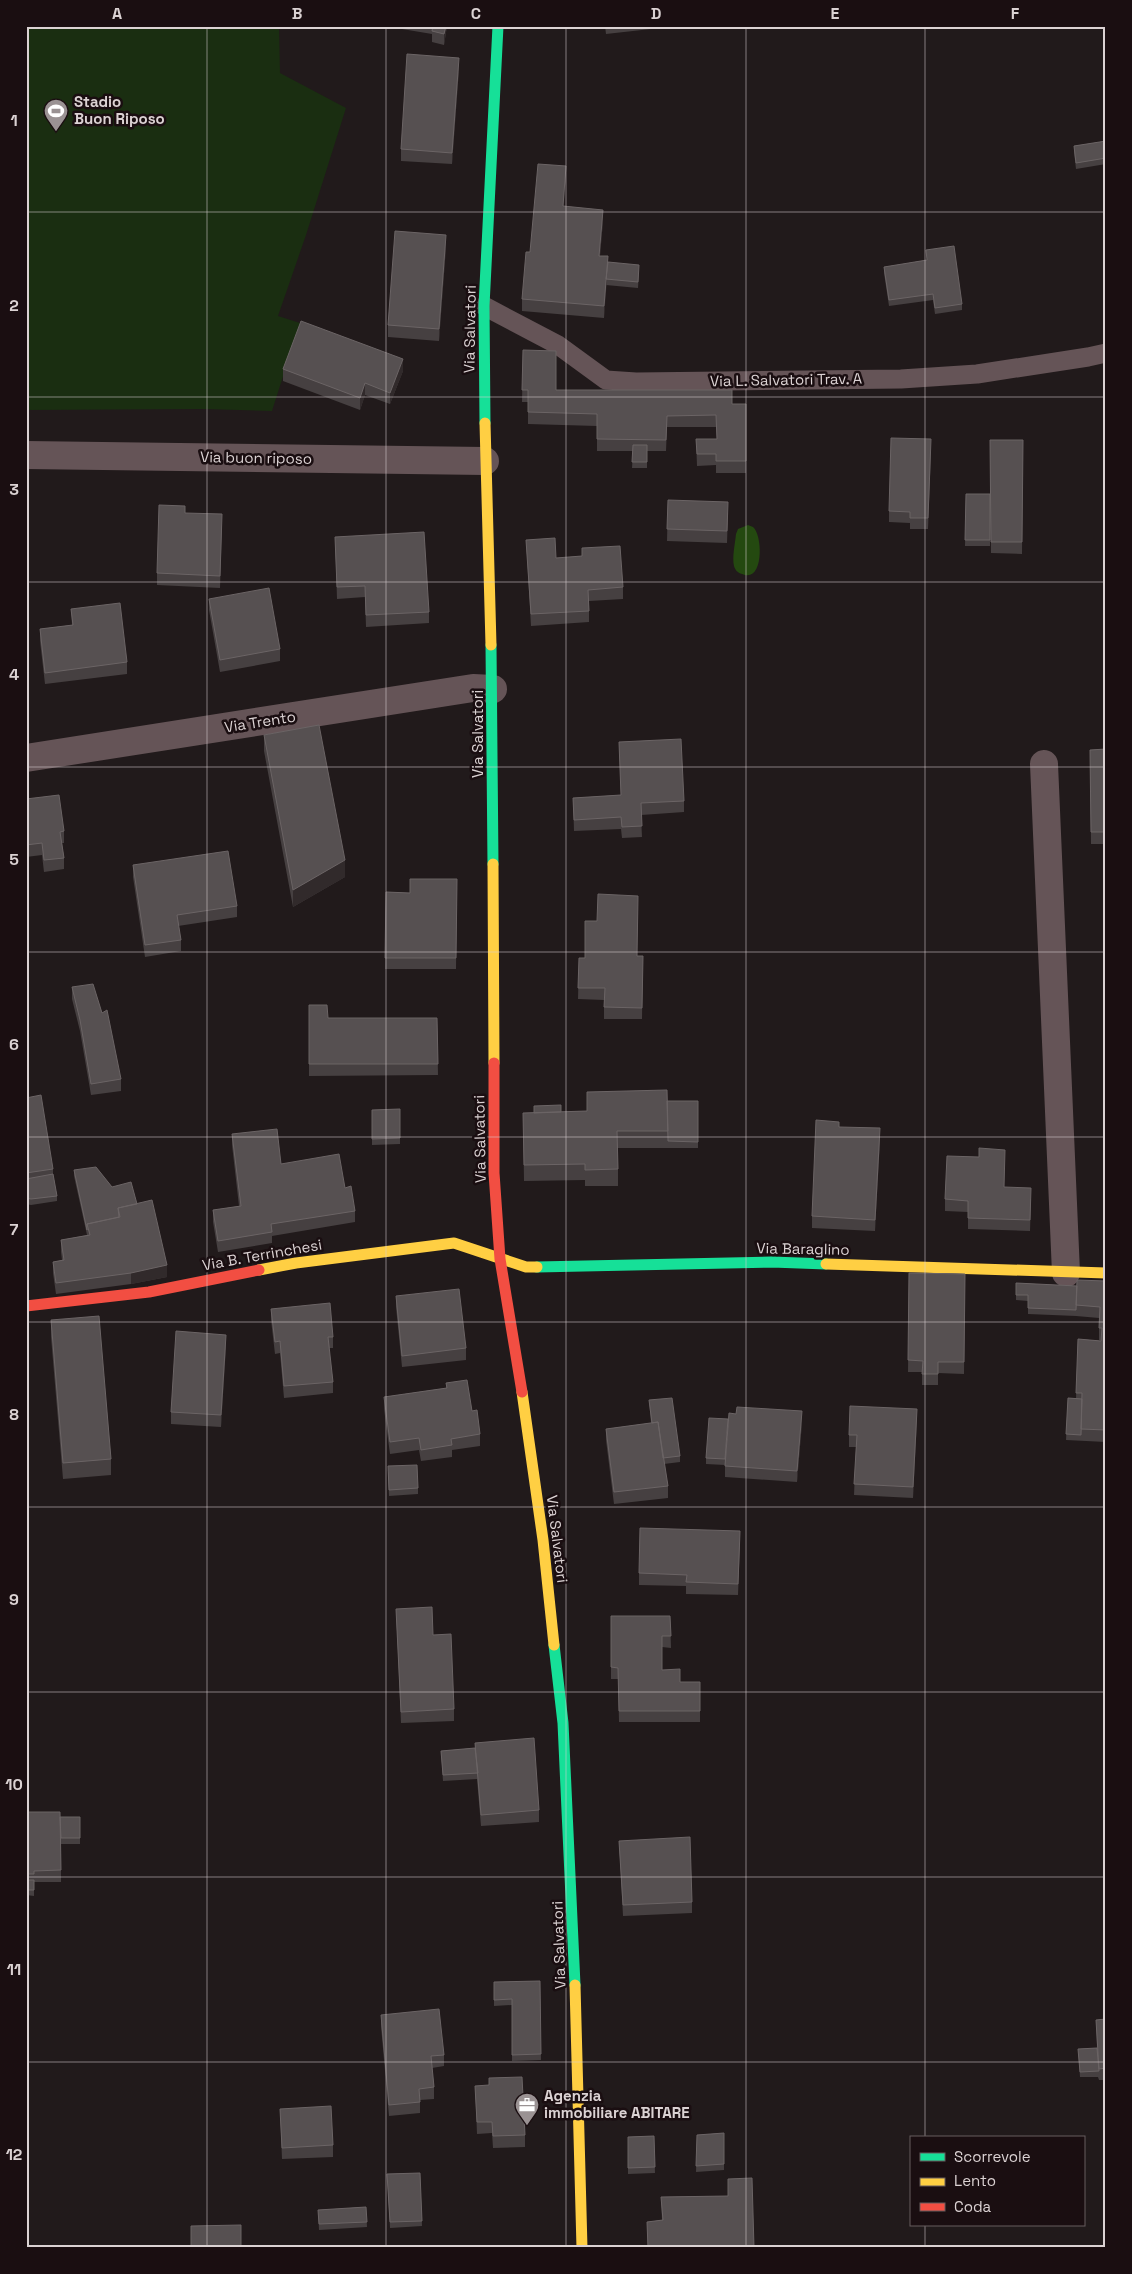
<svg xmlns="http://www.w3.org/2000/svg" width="1132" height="2274" font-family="'Space Grotesk',sans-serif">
  <rect width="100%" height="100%" fill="#211a1b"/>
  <path fill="#1a2e11" d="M26 26H279L280 73 346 108 306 235 278 316 300 323 272 411 204 409 26 410Z"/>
  <path fill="#244910" d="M748 525 753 527C763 535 764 584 742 574 738 573 735 570 734 566 732 557 735 544 736 534L738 529Z"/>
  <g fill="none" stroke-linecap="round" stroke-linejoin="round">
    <path stroke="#655457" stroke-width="19" d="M484 306 558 345 606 380 636 382 901 379 977 374 1088 357 1106 353"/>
    <path stroke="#655457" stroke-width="28" d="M26 455 485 461
      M26 758 473 688 493 689
      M1044 764 1066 1273"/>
    <path stroke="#16e098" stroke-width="11" d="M485 423 484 306 498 26
      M491 645 493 864
      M537 1267 772 1262 826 1264
      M554 1645 563 1723 575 1985"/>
    <path stroke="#ffcf43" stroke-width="11" d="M485 423 491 645
      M493 864 494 1063
      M826 1264 1106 1273
      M259 1270 296 1263 454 1243 526 1267H537
      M522 1392 543 1540 554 1645
      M575 1985 582 2248"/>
    <path stroke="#f24e42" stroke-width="11" d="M494 1063V1173L500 1259 522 1392
      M26 1306 149 1292 259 1270"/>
  </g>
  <path fill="#464041" d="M384 26H447L444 45 432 42V34Z
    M605 26H678L606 34Z
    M459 69 452 164 401 161V149Z
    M1106 141V164L1076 169 1074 152V146Z
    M566 178 563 206 603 221 600 256 608 262 639 271 638 288 606 285 604 318 522 311V299L530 252Z
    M446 247 439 341 388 337V325Z
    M926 250 962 304V310L935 314 933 300 889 306 884 273V267L927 260Z
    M523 350 556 390 732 404H746V473H716V465L697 466 696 439H717L716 427H667L666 451H647V468H632L633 451H597V426L528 424V402H522Z
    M283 369 403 371 390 404 365 395 360 410 283 381Z
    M990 440H1023L1022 554 991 553Z
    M931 451 928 529H910V523L889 522V511Z
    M966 494H990V546H965Z
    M668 500 728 513 727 543 667 541Z
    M222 525 220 588 157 585V573Z
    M335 537 429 612V623L366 627 365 597 337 599Z
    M526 540 556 558 582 556V548L623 587V599L589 601V622L531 626Z
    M209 599 280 649V661L220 672 209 610Z
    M71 609 127 662V674L45 684 40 641V629L72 625Z
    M264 735 345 877 293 907 264 751Z
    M619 742 684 801V812L641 815 642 837 622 838 621 829 574 831 573 798 621 795Z
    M1106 749V844H1091L1090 750Z
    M26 799 64 831V843H62L64 858V869L44 872 42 855 26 857Z
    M133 865 237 906V917L178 926 181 940V951L145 957 133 877Z
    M457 879 456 969H385L386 892 410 893Z
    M643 956 642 1019H604V1000L578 999 579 958Z
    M72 987 121 1079V1091L91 1095 80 1031 72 999Z
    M309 1005 328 1018H437L438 1075 309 1076Z
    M26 1098 53 1169V1174L57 1196V1201L31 1205 26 1204Z
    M667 1101H698V1148H618V1186H585V1180L524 1181 523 1113 587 1111Z
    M400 1109V1144L372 1145V1110Z
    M839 1127 880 1140 875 1231 812 1228V1216Z
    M232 1134 281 1164 345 1188 355 1211V1222L272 1236V1243L218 1252 213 1222V1210L239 1206 232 1145Z
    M74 1170 112 1187 137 1204 167 1277 131 1284 56 1294 53 1273V1262L62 1260 61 1252V1240L87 1235 74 1176Z
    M1005 1187 1031 1199 1030 1231 968 1229V1212L945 1211V1199Z
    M909 1273 965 1274 964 1374 938 1373V1385H922V1372H908Z
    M1106 1281V1442L1066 1440 1068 1398H1076L1078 1339 1101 1341V1340H1099V1318L1076 1316 1028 1314V1301L1016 1300V1283L1077 1286Z
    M396 1296 466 1348V1360L402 1367 396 1307Z
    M271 1309 333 1337V1348H329L333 1382V1393L284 1398 280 1353 275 1354 271 1320Z
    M51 1320 111 1459V1475L63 1479 51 1337Z
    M226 1346 221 1427 171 1424V1412Z
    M446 1383 472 1411 480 1434V1446L452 1450V1457L421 1461 419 1450 390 1454 384 1409V1397L446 1388Z
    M649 1400 680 1456V1462L664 1464 668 1486V1498L614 1504 606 1440V1429L651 1423Z
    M917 1420 913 1498 854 1495 856 1447H849V1435Z
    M802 1423 797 1482 725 1477V1465L706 1464V1458Z
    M388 1472 418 1488V1494L389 1496Z
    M740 1543 738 1595 686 1594V1586L639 1585V1573Z
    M396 1609 433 1635 454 1709V1721L401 1723Z
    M611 1616H670L671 1648 662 1647V1670L680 1682H700V1722H619L618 1679H611Z
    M475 1743 539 1810V1822L481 1826 477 1779 443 1781 441 1751 475 1748Z
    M26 1812 60 1817H80V1844H61V1882H34V1896L26 1895Z
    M619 1841 692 1902V1913L623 1916Z
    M540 1981 541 2060 512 2061V2005L494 2006V1982Z
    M381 2015 444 2055V2066L432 2068 434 2087V2099L420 2100V2113L389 2116 381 2026Z
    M1106 2019V2080H1099L1098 2077H1080L1078 2049 1097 2048 1096 2020Z
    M475 2086 525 2135V2147L493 2148 492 2133 477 2134Z
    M280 2109 333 2145V2157L282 2159Z
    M724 2133V2170L696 2172 697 2135Z
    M654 2136 655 2173 628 2174V2137Z
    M420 2173 422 2226 390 2228 387 2174Z
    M728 2179 754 2248H648L647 2222 662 2220 661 2197 728 2196Z
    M366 2207 367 2227 319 2230 318 2210Z"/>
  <path fill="#312a2b" d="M446 26H447L444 45V34Z
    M459 58V69L452 164V153Z
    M566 166V178L563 218V206Z
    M603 210V221L599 267V256Z
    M446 235V247L439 341V329Z
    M608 256V268L604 318V306Z
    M403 359V371L390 404V393Z
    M365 383V395L360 410V398Z
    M931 439V451L928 529V518Z
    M345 860V877L293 907V890Z
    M880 1128V1140L875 1231V1220Z
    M167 1265V1277L131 1284V1273Z
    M226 1335V1346L221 1427V1415Z
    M917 1409V1420L913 1498V1487Z
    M802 1411V1423L797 1482V1471Z"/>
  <path fill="#565051" stroke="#6b6465" d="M433 26H446L444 34 432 31Z
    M407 54 459 58 452 153 401 149Z
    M1106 141V158L1076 163 1074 146Z
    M538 164 566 166 563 206 603 210 599 256H608L604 306 522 299 526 252H530Z
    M395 231 446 235 439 329 388 325Z
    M954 246 962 304 935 308 933 294 889 300 884 267 927 260 926 250Z
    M608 262 639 265 638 282 606 279Z
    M301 321 403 359 390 393 365 383 360 398 283 369Z
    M523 350 556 351V390H732V404H746V461H716V454H697L696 439H717L716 415 667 416 666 440 597 439V414L528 412V390H522Z
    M891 438 931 439 928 518H910V512L889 511Z
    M990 440H1023L1022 542H991Z
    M633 445H647V462H632Z
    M966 494H990V540H965Z
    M668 500 728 502 727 531 667 529Z
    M159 505 185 506V513L222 514 220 576 157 573Z
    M424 532 429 612 366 615 365 586 337 587 335 537Z
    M555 538 556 558 582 556V548L620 546 623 587 588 590 589 611 531 614 526 540Z
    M269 588 280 649 220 660 209 599Z
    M120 603 127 662 45 673 40 629 73 625 71 609Z
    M319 725 345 860 293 890 264 735Z
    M681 739 684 801 641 803 642 826 622 827 621 817 574 820 573 798 621 795 619 742Z
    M1106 749V832H1091L1090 750Z
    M59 795 64 831 60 832 64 858 44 860 42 843 26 845V799Z
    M228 851 237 906 177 915 181 940 145 945 133 865Z
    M410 879H457L456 958H385L386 892 410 893Z
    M598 894 638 896 637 956H643L642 1008 604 1007 605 988H578L579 958H585V921H597Z
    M93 984 102 1013 107 1010 121 1079 91 1084 80 1020 72 987Z
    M309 1005H327L328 1018H437L438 1064H309Z
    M667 1090 668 1131H617L618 1169 585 1170V1164L524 1165 523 1113 587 1111V1092Z
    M41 1095 53 1169 26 1173V1098Z
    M667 1101H698V1142L668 1141Z
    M561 1105V1112L534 1113V1106Z
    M400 1109V1138L372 1139V1110Z
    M816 1120 839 1122V1127L880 1128 875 1220 812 1216Z
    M277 1129 281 1164 339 1154 345 1188 351 1186 355 1211 271 1224 272 1232 218 1241 213 1210 241 1206 232 1134Z
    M979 1148 1005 1150 1004 1187 1031 1188 1030 1220 968 1218V1201L945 1199 947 1156 979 1157Z
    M96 1167 112 1187 131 1182 137 1204 118 1208 119 1217 87 1224V1230L74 1170Z
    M53 1174 57 1196 31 1199 26 1198V1179Z
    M152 1200 167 1265 131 1273 56 1283 53 1262 64 1260 61 1240 90 1235 87 1224 120 1217 118 1208Z
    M909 1273 965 1274 964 1362H938V1374H922L923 1361 908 1360Z
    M1077 1280 1106 1281V1430L1081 1429 1082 1393H1076L1078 1339 1101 1341 1102 1328H1099L1100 1307 1076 1305Z
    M1016 1283 1077 1286 1076 1310 1028 1308V1295H1016Z
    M459 1289 466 1348 402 1356 396 1296Z
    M330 1303 333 1337H328L333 1382 284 1386 280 1341 275 1342 271 1309Z
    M99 1316 111 1459 63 1463 51 1320Z
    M176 1331 226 1335 221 1415 171 1412Z
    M467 1380 472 1411 477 1410 480 1434 451 1439 452 1445 421 1450 419 1438 390 1442 384 1397 447 1388 446 1383Z
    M672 1398 680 1456 663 1458 658 1422 652 1423 649 1400Z
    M1068 1398 1082 1399 1081 1435 1066 1434Z
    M850 1406 917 1409 913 1487 854 1484 857 1435H849Z
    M737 1407 802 1411 797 1471 725 1466 729 1413 736 1414Z
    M709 1418 728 1419 725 1459 706 1458Z
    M658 1422 668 1486 614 1492 606 1429Z
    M417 1465 418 1488 389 1490 388 1466Z
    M640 1528 740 1531 738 1584 686 1582 687 1575 639 1573Z
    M432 1607 433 1635 451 1634 454 1709 401 1712 396 1609Z
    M611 1616H670L671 1636H662V1670L680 1669V1682H700V1711H619L618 1668 611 1667Z
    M534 1738 539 1810 481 1815 475 1743Z
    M475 1748 478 1773 443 1775 441 1751Z
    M26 1812H60L61 1870 34 1871V1874H26Z
    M60 1817H80V1838H61Z
    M690 1837 692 1902 623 1905 619 1841Z
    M26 1880H34V1890H26Z
    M540 1981 541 2054 512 2055V1999L494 2000V1982Z
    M439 2009 444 2055 431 2056 434 2087 419 2089 420 2102 389 2105 381 2015Z
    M1106 2019V2068L1099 2069 1096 2020Z
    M1097 2048 1099 2071 1080 2072 1078 2049Z
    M522 2077 525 2135 493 2136 492 2122H477L475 2086 489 2085V2078Z
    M331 2106 333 2145 282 2148 280 2109Z
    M724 2133V2164L696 2166 697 2135Z
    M654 2136 655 2167 628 2168V2137Z
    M420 2173 422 2221 390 2222 387 2174Z
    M752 2178 754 2248H648L647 2222 663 2220 661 2197 728 2196V2179Z
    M366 2207 367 2222 319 2224 318 2210Z
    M241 2225V2248H191V2226Z"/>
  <path fill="none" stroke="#dbd2d3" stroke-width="1" stroke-opacity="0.55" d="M207 26V2248M386 26V2248M566 26V2248M746 26V2248M925 26V2138M26 212H1106M26 397H1106M26 582H1106M26 767H1106M26 952H1106M26 1137H1106M26 1322H1106M26 1507H1106M26 1692H1106M26 1877H1106M26 2062H1106M925 2225V2248"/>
  <defs>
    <symbol id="stadium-pin" viewBox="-11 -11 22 30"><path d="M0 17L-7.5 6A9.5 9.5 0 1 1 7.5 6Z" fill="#9a9293" stroke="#1a0e11"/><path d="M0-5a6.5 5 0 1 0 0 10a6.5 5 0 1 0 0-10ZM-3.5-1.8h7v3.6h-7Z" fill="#fff"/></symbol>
    <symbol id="office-pin" viewBox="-11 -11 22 30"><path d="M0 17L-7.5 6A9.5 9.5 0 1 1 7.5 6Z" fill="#9a9293" stroke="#1a0e11"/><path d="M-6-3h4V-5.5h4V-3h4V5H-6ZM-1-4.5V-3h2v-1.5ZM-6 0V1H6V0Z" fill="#fff"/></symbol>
  </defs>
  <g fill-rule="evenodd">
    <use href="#stadium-pin" x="42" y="97" width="28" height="38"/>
    <use href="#office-pin" x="513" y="2091" width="28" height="38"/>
  </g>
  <g text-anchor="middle" stroke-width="5" stroke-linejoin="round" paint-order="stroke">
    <g font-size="15" font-weight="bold" fill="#dbd2d3" stroke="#1a0e11" text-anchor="start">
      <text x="74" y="107">Stadio<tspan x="74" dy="17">Buon Riposo</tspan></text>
      <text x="544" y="2101">Agenzia<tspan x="544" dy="17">immobiliare ABITARE</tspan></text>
    </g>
    <g font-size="15" fill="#dbd2d3" stroke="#1a0e11">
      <text transform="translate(470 329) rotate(-89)" y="5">Via Salvatori</text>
      <text transform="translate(786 380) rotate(-1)" y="5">Via L. Salvatori Trav. A</text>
      <text transform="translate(256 458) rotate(1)" y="5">Via buon riposo</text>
      <text transform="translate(260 722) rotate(-9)" y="5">Via Trento</text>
      <text transform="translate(478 734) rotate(-90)" y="5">Via Salvatori</text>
      <text transform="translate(480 1139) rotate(-91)" y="5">Via Salvatori</text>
      <text transform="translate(803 1249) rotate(1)" y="5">Via Baraglino</text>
      <text transform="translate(262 1255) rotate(-10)" y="5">Via B. Terrinchesi</text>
      <text transform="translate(557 1539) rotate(83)" y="5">Via Salvatori</text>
      <text transform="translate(559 1945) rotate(-92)" y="5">Via Salvatori</text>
    </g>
  </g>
  <rect width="1132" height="2274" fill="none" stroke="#1a0e11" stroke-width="55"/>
  <rect x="910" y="2136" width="175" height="90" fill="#1a0e11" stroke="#675c5f"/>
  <rect x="920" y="2153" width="25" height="8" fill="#16e098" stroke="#675c5f"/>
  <text x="954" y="2162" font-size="15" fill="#dbd2d3">Scorrevole</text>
  <rect x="920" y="2178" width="25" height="8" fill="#ffcf43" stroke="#675c5f"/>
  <text x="954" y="2186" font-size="15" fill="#dbd2d3">Lento</text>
  <rect x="920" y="2203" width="25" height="8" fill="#f24e42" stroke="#675c5f"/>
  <text x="954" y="2212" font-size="15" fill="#dbd2d3">Coda</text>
  <rect x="28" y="28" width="1076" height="2218" fill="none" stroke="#dbd2d3" stroke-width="2"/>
  <g font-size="16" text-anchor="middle" font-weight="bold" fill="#dbd2d3">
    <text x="117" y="19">A</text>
    <text x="297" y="19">B</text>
    <text x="476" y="19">C</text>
    <text x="656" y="19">D</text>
    <text x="835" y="19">E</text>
    <text x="1015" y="19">F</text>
    <text x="14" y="126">1</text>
    <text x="14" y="311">2</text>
    <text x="14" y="495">3</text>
    <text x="14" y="680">4</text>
    <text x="14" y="865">5</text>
    <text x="14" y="1050">6</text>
    <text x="14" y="1235">7</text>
    <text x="14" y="1420">8</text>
    <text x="14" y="1605">9</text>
    <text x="14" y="1790">10</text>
    <text x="14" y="1975">11</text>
    <text x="14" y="2160">12</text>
  </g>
</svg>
